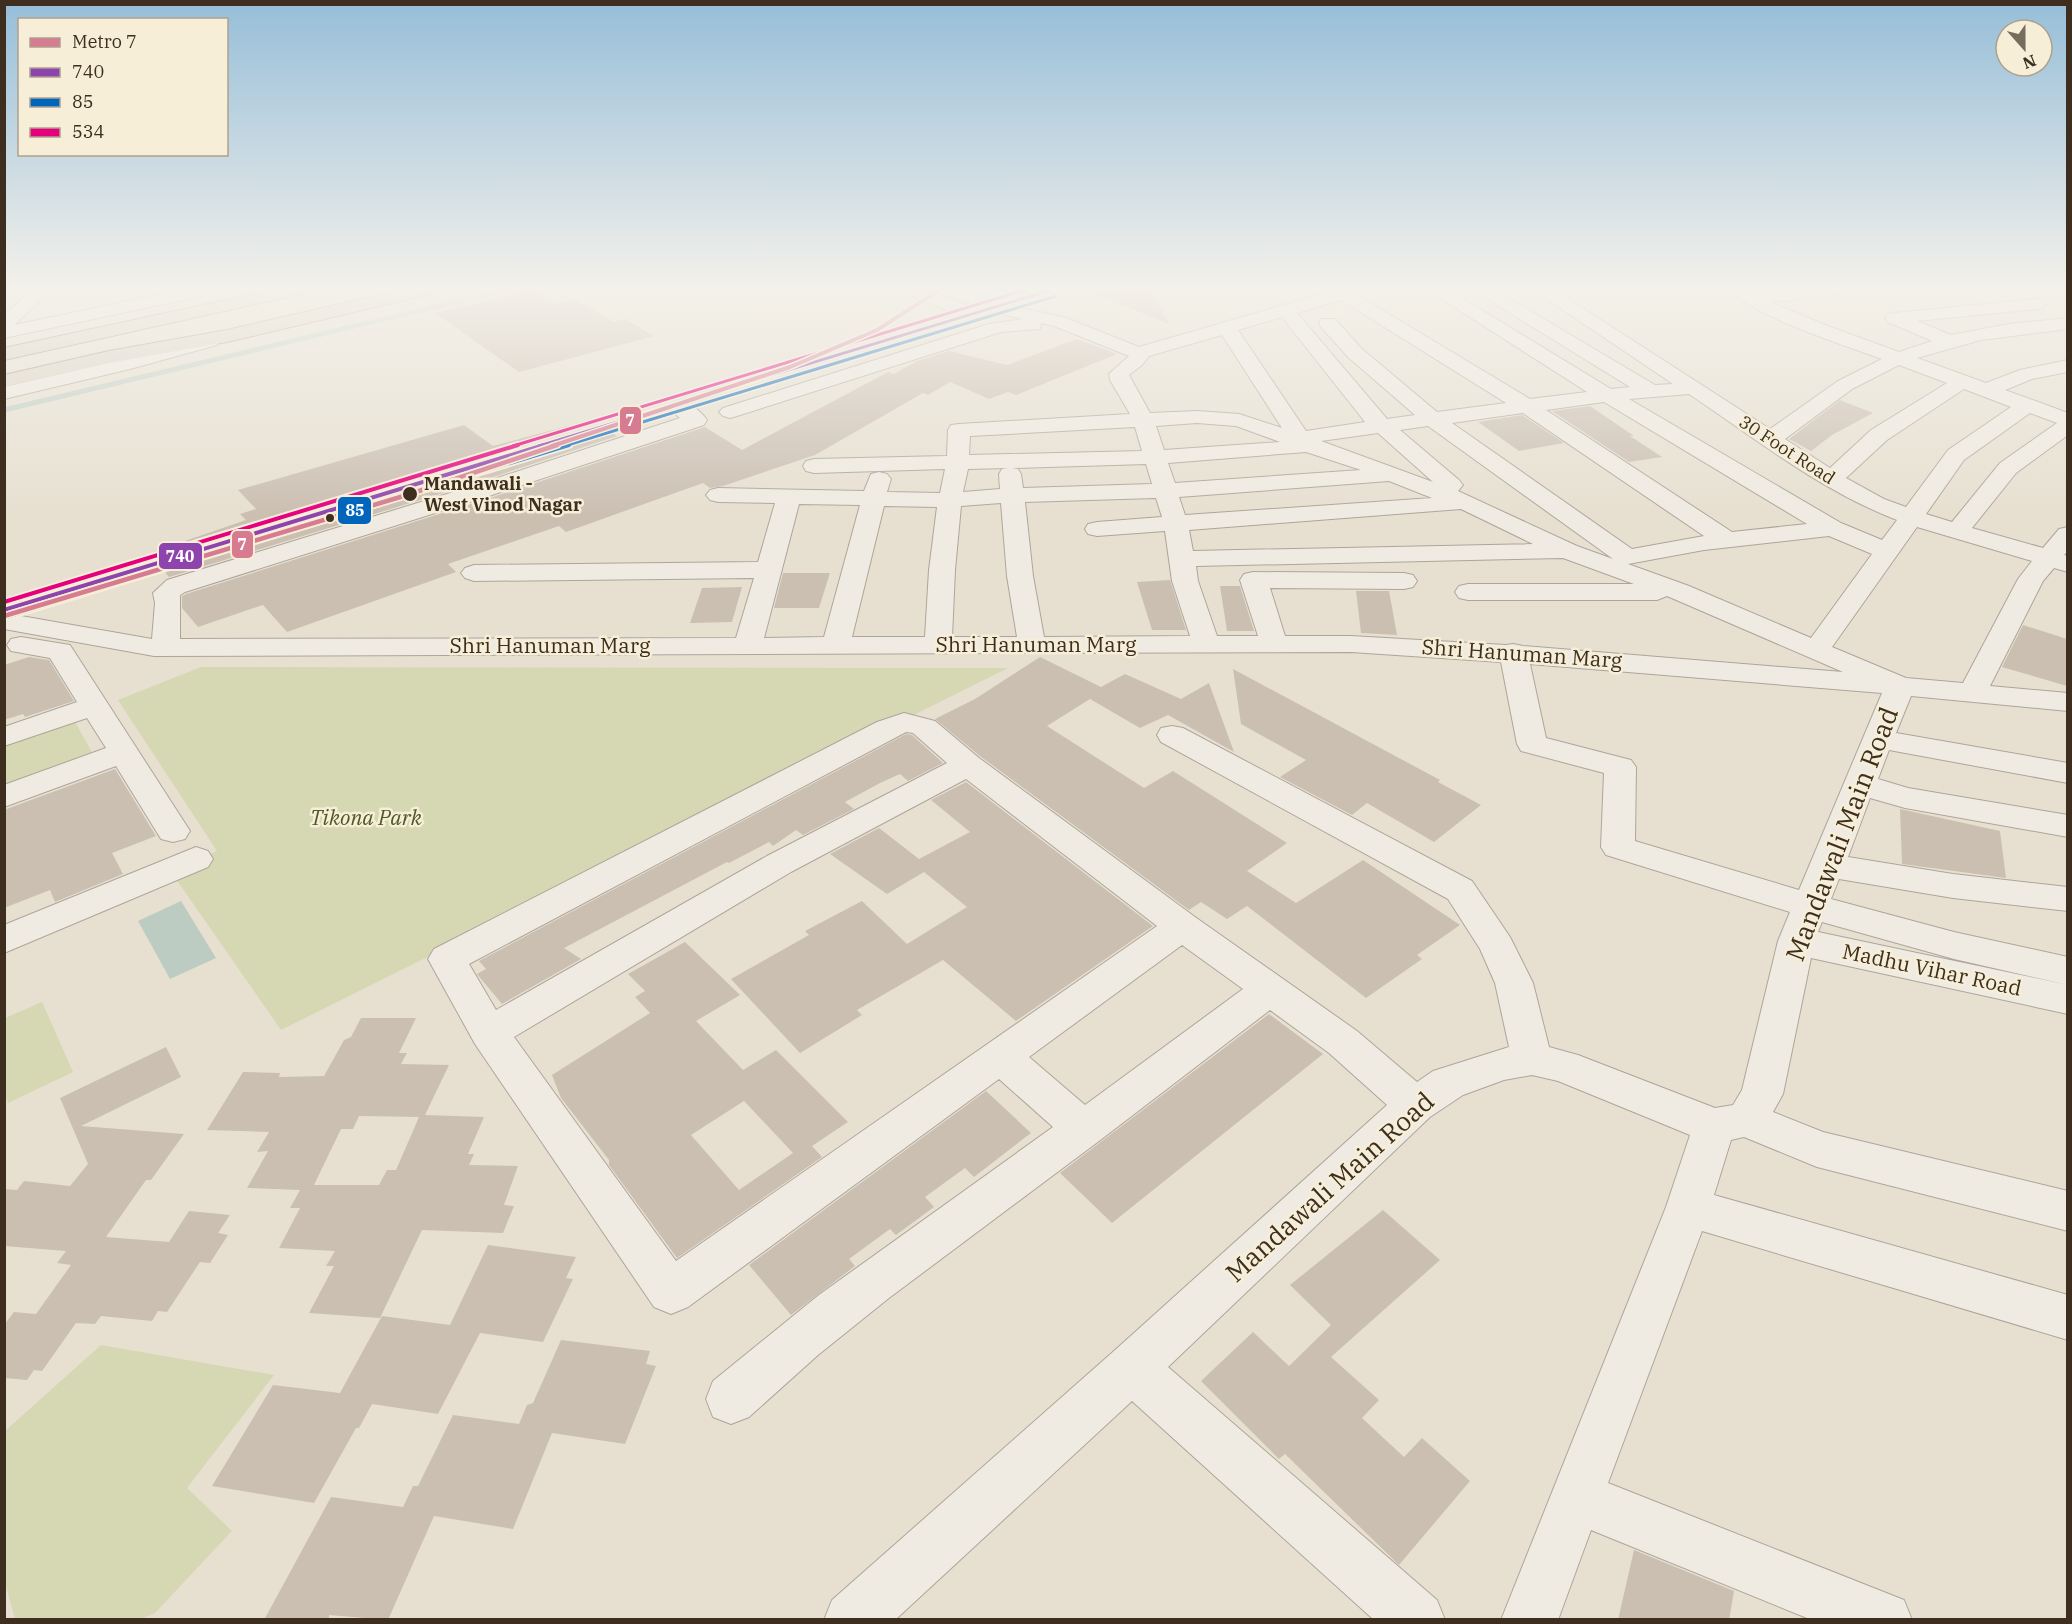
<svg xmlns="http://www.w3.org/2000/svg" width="2072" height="1624" font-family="'IBM Plex Serif',serif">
  <rect width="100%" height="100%" fill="#e7e0d1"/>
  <path fill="#d6d7b3" d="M201 667 1008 668 281 1030 171 872 217 851 118 700Z
    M74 720 94 756 5 789V744Z
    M42 1002 73 1072 8 1103 4 1093 5 1018Z
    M101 1345 274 1375 187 1488 232 1531 155 1613 141 1619H15L5 1583V1431Z"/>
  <path fill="#bcccc2" d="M181 901 216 958 170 979 138 921Z"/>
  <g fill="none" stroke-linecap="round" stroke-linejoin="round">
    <path stroke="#bcccc2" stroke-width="5" d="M4 410 510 289"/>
  </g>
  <path fill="#cbbfb2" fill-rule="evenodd" d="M1149 289 1169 324 1085 290V289Z
    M535 290 557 303 575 299 614 322 625 319 654 336 519 372 435 313Z
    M1077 339 1117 354 1016 395 1008 392 989 399 950 382 928 395 923 393 815 455 723 486 710 488 703 483 566 532 559 526 448 564 456 572 287 632 263 605 198 627 182 608V596L186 594 490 498 705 427 742 450 888 372 894 374 917 361 949 351 1007 365Z
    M1840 400 1873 413 1832 435 1811 451 1789 439Z
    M1590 406 1634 436H1630L1662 457 1629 462 1552 411Z
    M1522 415 1564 443 1519 451 1478 422Z
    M590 420 592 421 150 553 246 520 240 514 256 509 238 490 464 425 493 446Z
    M612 433 617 436 472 484 169 577 164 571Z
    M783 573H830L819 608H774Z
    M1170 580 1186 630H1152L1137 582Z
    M1220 586H1240L1254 631H1227Z
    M742 587 732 622 690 623 702 588Z
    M1356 591H1389L1397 635 1361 633Z
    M2023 625 2067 639V686L2002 667Z
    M29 657 49 660 74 701 25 717 23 714 4 720V665Z
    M1040 657 1101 687 1125 674 1181 699 1209 683 1234 752 1168 715 1140 728 1090 699 1047 726 1144 788 1173 771 1287 843 1247 871 1296 903 1363 860 1460 925 1417 955 1422 959 1366 998 1247 906 1227 919 1201 902 1189 910 980 756 935 719 975 699Z
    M1233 669 1440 780 1438 782 1481 805 1434 842 1367 803 1352 815 1280 777 1306 760 1241 724Z
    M906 734 912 735 943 763 908 781 900 774 880 783 845 802 854 809 803 835 796 830 773 846 769 842 729 863 727 862 564 948 581 959 502 1004 477 974 486 969 479 961Z
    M115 769 156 836 112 853 123 874 55 902 50 890 4 908V810Z
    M966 782 1153 926 1016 1021 943 960 857 1010 862 1015 800 1053 731 979 809 935 805 931 862 901 907 944 967 907 924 872 887 894 830 854 879 828 919 859 970 832 931 800Z
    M1900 809 2000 831 2006 878 1902 864Z
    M685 942 740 995 696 1021 743 1070 776 1050 848 1122 812 1146 822 1157 677 1258 609 1165V1160L561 1098 552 1075 650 1013 635 997 645 991 628 974ZM744 1101 793 1153 739 1190 691 1135Z
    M1269 1014 1323 1054 1112 1223 1060 1173Z
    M361 1018H416L399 1053H407L401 1064 449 1065 425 1115 484 1117 468 1154H474L469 1165 518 1166 504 1205 514 1206 503 1233 422 1230 380 1318 309 1313 334 1266H326L335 1251 279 1248 300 1208H290L300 1190 247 1188 268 1151 257 1152 269 1132 207 1130 243 1072 280 1073 279 1077 324 1076 344 1040 351 1037ZM359 1116 419 1117 396 1170H387L379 1185H314L341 1129H353Z
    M166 1047 181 1077 81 1126 184 1134 151 1180H146L106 1237 169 1242 189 1211 230 1215 218 1233 228 1235 210 1263 200 1262 167 1312 158 1311 152 1321 101 1316 95 1324 76 1323 42 1371 34 1370 27 1380 4 1378V1325L14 1312 36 1314 71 1265 57 1263 66 1251 4 1246V1189L17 1190 24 1181 70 1186 88 1164 60 1098Z
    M986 1091 1031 1133 974 1177 965 1168 925 1197 934 1207 896 1235 890 1229 849 1259 855 1266 791 1315 749 1265Z
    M1383 1210 1440 1260 1331 1357 1379 1400 1362 1418 1404 1457 1422 1438 1470 1481 1399 1565 1285 1454 1279 1459 1201 1381 1253 1332 1289 1366 1331 1325 1290 1285Z
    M488 1245 576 1257 566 1278 573 1279 543 1342 480 1333 438 1414 372 1404 359 1428H356L314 1503 212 1486 273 1385 340 1393 382 1316 450 1325Z
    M561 1340 650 1351 646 1364 656 1366 625 1444 552 1433 513 1529 434 1516 388 1620 329 1615V1620H264L331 1497 403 1507 413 1486H418L453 1415 519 1424 527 1405 533 1403Z
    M1634 1550 1734 1591 1729 1620H1618Z"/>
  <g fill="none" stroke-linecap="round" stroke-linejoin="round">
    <path stroke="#c5bcae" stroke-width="25" stroke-dasharray="25 13" stroke-linecap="butt" d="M458 471 481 491"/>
    <defs>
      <path id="minor" d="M4 289H15L12 293 6 294Z
        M33 289H52L14 325 186 289H220L217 293 211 294 4 338V315Z
        M901 289H925L977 310 980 314 977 318H965L904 293Z
        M942 289H966L1000 303 1066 318 1139 347 1329 292 1326 289H1347L1530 399 1587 392 1426 289H1447L1611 389 1630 387 1471 289H1493L1655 385 1673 384 1532 289H1553L1770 429 1838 381 1882 359C1849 347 1749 315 1730 289H1751L1756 292 1791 289H1854L1851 293 1845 294 1770 302 1825 325 1899 352 1932 341 1888 322 1885 318 1888 314 1894 313 2036 299 2042 300 2045 304 2042 308 2036 309 1917 321 1951 335 2009 324 2068 318V329L1981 340 1917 358 1986 383 2020 370 2068 360V372L2032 379 2005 390 2068 413V435L2016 473 1972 528 2043 548 2059 529 2068 527V551L2064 555 2068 556V572L2054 568 2043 581 1990 686 2068 693V711L1911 696 1896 733 2068 763V783L1889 750 1878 779 1908 788 2068 815V837L1905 808 1870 798 1848 857 1953 874 2068 887V911L1953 898 1839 879 1831 899 1954 932 2068 957V985L1954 959 1822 922 1818 932 2068 985V1014L1811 958 1783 1094 1773 1112 1823 1132 2068 1191V1231L1817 1167 1744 1137 1731 1140 1714 1195 2068 1295V1340L1702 1231 1608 1483 1904 1600 1912 1620H1812L1591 1530 1558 1620H1501L1666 1207 1690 1135 1558 1081 1532 1075 1504 1080 1463 1095 1430 1117 1168 1367 1437 1600 1445 1620H1374L1132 1401 895 1620H824L832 1600 1114 1351 1387 1105 1329 1053 1270 1010 1099 1141 889 1298 818 1355 749 1417 731 1424 713 1417 706 1399 713 1381 819 1295 1053 1127 999 1079 688 1307 671 1314 654 1307 475 1044 428 959 434 949 877 722 904 713 935 721 979 758 1195 917 1357 1031 1417 1082 1433 1071 1509 1047 1495 983 1480 949 1448 899 1161 742 1157 735 1161 728 1172 726 1183 728 1472 881 1510 937 1533 983 1549 1047 1578 1055 1715 1108 1733 1105 1742 1090 1778 941 1790 912 1606 855 1601 847 1604 773 1521 751 1517 744 1501 662 1351 652 154 656 4 629V613L152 639 155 603 153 593 167 580 473 486 680 418 665 405 668 401C682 397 699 408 707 420L704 425 489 496 185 592 180 595V639L736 638 754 578 474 581 465 578 461 573 465 568 474 565 758 562 775 503 718 502 710 500 706 495 710 490 718 488 864 491 871 474 879 472 887 474 891 479 887 492 940 493 945 469 814 473 806 471 803 466 806 461 814 459 947 456 948 430 951 425 959 424 1130 414 1110 380 1109 374 1129 356 1054 326 1041 323 1040 329 1001 332 737 416 730 418 723 416 719 412 723 408 989 324 1023 319 988 311 945 293ZM1341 300 1506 403 1437 412 1362 349 1335 319H1321L1319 323 1321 327 1348 357 1415 415 1387 419 1297 313ZM1282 317 1365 422 1306 431 1238 330ZM1222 335 1282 428 1239 414 1197 411 1150 413 1129 375 1142 365 1149 356ZM1899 365 1947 383 1871 430 1830 468 1785 439 1852 389ZM1964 389 2011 407 1948 450 1906 507 1884 499 1846 478 1887 440ZM1689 394C1756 439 1821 491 1897 520L1882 540 1841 523 1629 399ZM1604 402 1807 524 1732 532 1546 410ZM1523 413 1704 536 1632 549 1452 423ZM2030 413 2057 423 2000 463 1952 522 1926 514 1964 460ZM1197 423 1236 426 1280 442 1164 450 1156 426ZM1428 426 1613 559 1577 546 1458 491 1463 485 1459 480 1400 430ZM1135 427 1142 451 969 455 970 436ZM1378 433 1433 482 1321 441ZM1306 452 1361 470 1175 483 1168 463ZM1146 464 1152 484 1023 488 1021 474 1018 469 1012 468ZM1008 468 1002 469 999 474 1000 489 963 492 968 469ZM1389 481 1432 498 1185 515 1179 497ZM1156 498 1162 517 1097 522 1088 524 1085 529 1088 534 1097 536 1165 531 1172 581 1190 636 1044 637 1033 576 1025 502ZM1001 503 1007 576 1017 637H952L955 570 961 506ZM799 504 860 505 824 637 764 638ZM884 506 937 507 929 570 925 637H852ZM1461 509 1533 544 1193 551 1189 530ZM1917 527 2032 561 2018 579 1963 683 1906 678 1832 647ZM1829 536 1872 554 1811 638 1689 586 1628 564 1704 550ZM1563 558 1634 584H1468L1459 586 1455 592 1459 598 1468 600H1657L1667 596 1843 672 1523 646 1513 644 1506 645 1351 636H1285L1270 588 1404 589 1413 587 1417 581 1413 575 1404 573 1253 572 1244 574 1240 580 1258 636H1217L1198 581 1196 566ZM1530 664 1882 693 1799 890 1635 841 1636 767 1631 760 1546 738ZM906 732 913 733 947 763 767 856 496 1010 469 964ZM966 779 1157 926 676 1261 514 1037 791 872ZM1182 945 1243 989 1085 1105 1029 1057Z
        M210 335 217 337 219 341 217 345 130 369 4 399V387L119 360Z
        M21 637 70 645 190 831 185 839 173 842 161 839 116 766 4 807V785L106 748 87 718 4 746V727L77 702 50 658 11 651 7 645 11 639Z
        M196 847 208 851 213 859 208 867 4 953V925Z"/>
      <path id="major" d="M1035 289H1063L1060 293 4 618V601Z"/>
      <path id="highway" d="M277 289H310L307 293 301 294 4 360V348Z
        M406 289H438L435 293 227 342 109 363 4 387V375L109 351 227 330Z"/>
    </defs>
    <use href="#minor" stroke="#ada599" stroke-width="2"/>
    <use href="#major" stroke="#928b80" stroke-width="2"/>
    <use href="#highway" stroke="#928b80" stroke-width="2"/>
    <use href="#minor" fill="#efebe3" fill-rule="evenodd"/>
    <use href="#major" fill="#e6e1d4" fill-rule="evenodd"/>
    <use href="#highway" fill="#dad1c2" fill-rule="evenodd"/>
    <defs>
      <path id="bus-1-far1" d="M539 446 1054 289"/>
      <path id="bus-1" d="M4 610 544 445"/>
      <path id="bus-2-far1" d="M564 446 1056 296"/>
      <path id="bus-2" d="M6 617 569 445"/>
      <path id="bus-3-far1" d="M513 446 1028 289"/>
      <path id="bus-3" d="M4 602 518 445"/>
    </defs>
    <use href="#bus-1-far1" stroke="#f7eed8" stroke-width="6"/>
    <use href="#bus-1" stroke="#f7eed8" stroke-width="8"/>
    <use href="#bus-2-far1" stroke="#f7eed8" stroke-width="6"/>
    <use href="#bus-2" stroke="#f7eed8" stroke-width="8"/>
    <use href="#bus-3-far1" stroke="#f7eed8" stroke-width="6"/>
    <use href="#bus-3" stroke="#f7eed8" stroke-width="8"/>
    <use href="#bus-1-far1" stroke="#8e44ad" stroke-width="3"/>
    <use href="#bus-1" stroke="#8e44ad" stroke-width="4"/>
    <use href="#bus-2-far1" stroke="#0065bd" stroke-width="3"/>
    <use href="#bus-2" stroke="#0065bd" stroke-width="4"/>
    <use href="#bus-3-far1" stroke="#e5007d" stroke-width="3"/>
    <use href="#bus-3" stroke="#e5007d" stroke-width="4"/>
    <defs>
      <path id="metro-1-far1" d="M552 446 790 367 877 330 941 289"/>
      <path id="metro-1" d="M4 616 407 495 557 445"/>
    </defs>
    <use href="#metro-1-far1" stroke="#f7eed8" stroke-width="7"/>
    <use href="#metro-1" stroke="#f7eed8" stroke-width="8"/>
    <use href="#metro-1-far1" stroke="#d67b90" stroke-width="4"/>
    <use href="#metro-1" stroke="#d67b90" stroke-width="4.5"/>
  </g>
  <linearGradient id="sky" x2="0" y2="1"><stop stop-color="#96bed9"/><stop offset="0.56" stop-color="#f4f1ea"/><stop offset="1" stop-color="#f4f1ea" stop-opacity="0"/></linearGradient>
  <rect width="2072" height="516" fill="url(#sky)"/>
  <g fill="#3d2e20" stroke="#f7eed8" stroke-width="2">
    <circle cx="410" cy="494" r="8"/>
    <circle cx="330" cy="518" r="5"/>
  </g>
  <g text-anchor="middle" stroke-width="5" stroke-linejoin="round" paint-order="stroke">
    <g font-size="18" fill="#3d2e20" stroke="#f7eed8">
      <text transform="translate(1787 450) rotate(33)" y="6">30 Foot Road</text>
    </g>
    <g font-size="18" font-weight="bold" fill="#3d2e20" stroke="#f7eed8" text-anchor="start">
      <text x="424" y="490">Mandawali -<tspan x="424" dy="21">West Vinod Nagar</tspan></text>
    </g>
    <g font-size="21" fill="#3d2e20" stroke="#f7eed8">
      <text x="1036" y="652">Shri Hanuman Marg</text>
      <text x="550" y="653">Shri Hanuman Marg</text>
      <text transform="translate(1522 654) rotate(4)" y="7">Shri Hanuman Marg</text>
      <text transform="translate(1932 970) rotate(12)" y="7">Madhu Vihar Road</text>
    </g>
    <g font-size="21" font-style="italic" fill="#4d5a26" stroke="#f7eed8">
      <text x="366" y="825">Tikona Park</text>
    </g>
    <g font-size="26" fill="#3d2e20" stroke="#f7eed8">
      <text transform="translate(1842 834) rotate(-69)" y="9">Mandawali Main Road</text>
      <text transform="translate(1330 1187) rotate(-42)" y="9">Mandawali Main Road</text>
    </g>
  </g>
  <g stroke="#f7eed8" stroke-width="2">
    <rect x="619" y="406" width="23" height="29" rx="6" fill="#d67b90"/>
    <rect x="337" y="496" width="35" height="29" rx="6" fill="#0065bd"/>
    <rect x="231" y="530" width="23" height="29" rx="6" fill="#d67b90"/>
    <rect x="158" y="542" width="45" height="28" rx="6" fill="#8e44ad"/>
  </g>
  <g font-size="16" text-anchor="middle" font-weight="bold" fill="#fff">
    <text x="630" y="426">7</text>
    <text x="355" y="516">85</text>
    <text x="242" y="550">7</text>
    <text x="180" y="562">740</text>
  </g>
  <rect width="2072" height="1624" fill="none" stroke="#3d2e20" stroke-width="12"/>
  <rect x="18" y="18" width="210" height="138" fill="#f7eed8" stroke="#ada18e" stroke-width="1.5"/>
  <rect x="30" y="38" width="30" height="9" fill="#d67b90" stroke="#ada18e" stroke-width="1.5"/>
  <text x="72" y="48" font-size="18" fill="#3d2e20">Metro 7</text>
  <rect x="30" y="68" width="30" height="9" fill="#8e44ad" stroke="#ada18e" stroke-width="1.5"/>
  <text x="72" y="78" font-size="18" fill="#3d2e20">740</text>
  <rect x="30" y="98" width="30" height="9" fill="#0065bd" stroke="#ada18e" stroke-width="1.5"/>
  <text x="72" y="108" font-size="18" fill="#3d2e20">85</text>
  <rect x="30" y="128" width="30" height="9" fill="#e5007d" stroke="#ada18e" stroke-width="1.5"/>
  <text x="72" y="138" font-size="18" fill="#3d2e20">534</text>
  <g transform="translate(2024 48) rotate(159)"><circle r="28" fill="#f7eed8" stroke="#ada18e" stroke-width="1.5"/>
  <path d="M0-4.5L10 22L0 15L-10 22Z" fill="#786c5e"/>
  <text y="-9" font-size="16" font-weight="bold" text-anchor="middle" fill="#3d2e20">N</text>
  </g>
</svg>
